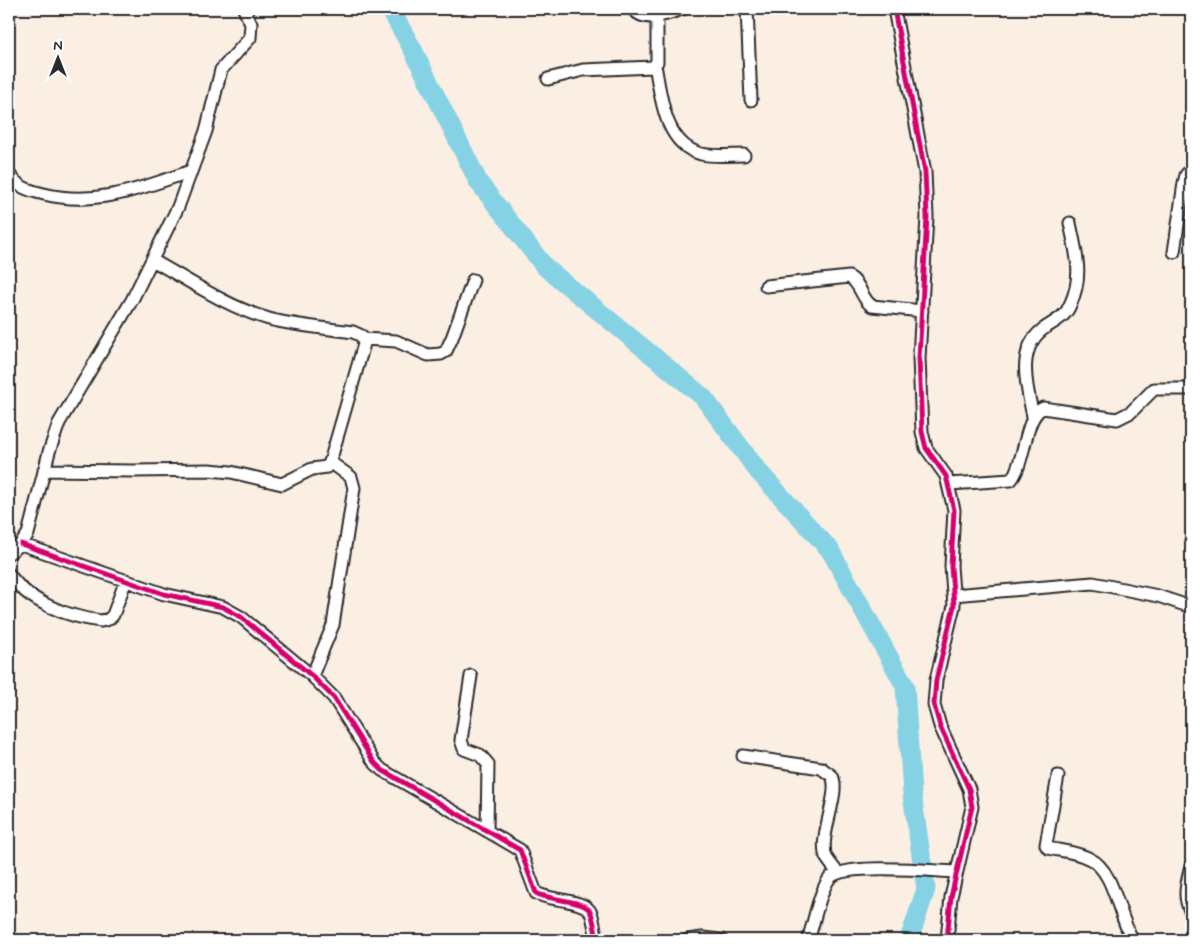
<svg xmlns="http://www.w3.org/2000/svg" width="1200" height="949" font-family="Mynerve,sans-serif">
  <rect width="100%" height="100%" fill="#fbeee3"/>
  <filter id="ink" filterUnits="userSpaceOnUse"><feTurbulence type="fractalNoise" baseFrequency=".02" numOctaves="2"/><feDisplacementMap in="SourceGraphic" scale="10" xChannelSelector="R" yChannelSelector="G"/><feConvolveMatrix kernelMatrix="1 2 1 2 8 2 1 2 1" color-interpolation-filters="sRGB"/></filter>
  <g filter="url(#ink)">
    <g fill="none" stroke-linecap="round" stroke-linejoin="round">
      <path stroke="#85d2e5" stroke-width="19" d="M390 9 412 48 479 183 545 267 703 397 758 471 830 550 905 686 912 794 926 889 909 940"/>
      <defs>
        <path id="minor" d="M633 9C647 25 667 13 683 9
          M747 9 751 100
          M894 9 925 172 927 217 919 358 922 432 926 448 946 476 954 510 951 566 954 606 936 680 934 705 940 726 969 789 972 807 951 897 947 940
          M655 65C661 96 664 144 701 154 715 157 731 155 744 155
          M548 79 583 70 653 67 657 62V17
          M9 174C19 188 28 190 44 194 96 207 142 188 191 171
          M1174 252 1184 183 1186 175 1191 169
          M766 286 849 277C861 283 861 299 872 306L922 311
          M364 339 396 341 428 355 441 354 446 351 452 338 473 280
          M1033 416C1027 388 1016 351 1042 330 1053 322 1065 318 1070 305 1084 276 1076 253 1070 223
          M44 470 134 471 209 470 231 472 282 484 312 469 327 467 330 462 364 344 362 336 353 332C325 328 296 326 269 319 227 307 190 281 152 260
          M949 484 1011 480C1026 462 1024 416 1043 408L1117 419 1131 412 1154 389H1191
          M21 544 164 594 223 607 241 617 312 676 334 698 374 762 382 770 520 850 536 893C549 901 586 899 591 913 594 921 595 931 597 940
          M9 553 21 544 28 534 49 452 59 423 132 300 178 207 206 131 221 70 250 38 251 24 244 9
          M9 574C28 602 68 617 101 621L109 619 113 615 126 580
          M953 595 1093 583 1158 596 1191 607
          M312 676 333 625 354 488 351 477 330 462
          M471 676 461 740 464 749 480 755 488 764 487 831
          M743 756 821 768 832 776C841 793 818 836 826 857 829 862 834 868 838 873
          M1058 776 1046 845 1048 848C1062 851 1078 852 1090 859 1115 871 1118 917 1133 940
          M1191 866C1187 883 1182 897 1191 912
          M688 940 702 938 721 940
          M808 940C814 923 819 893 829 879 841 862 934 871 956 872"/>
      </defs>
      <use href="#minor" stroke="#2b2b2b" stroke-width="15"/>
      <use href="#minor" stroke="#fff" stroke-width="11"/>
      <defs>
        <path id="cycleway" d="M894 9 925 172 927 217 919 358 922 432 926 448 946 476 954 510 951 566 954 606 936 680 934 705 940 726 969 789 972 807 951 897 947 940
          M21 544 164 594 223 607 241 617 312 676 334 698 374 762 382 770 520 850 536 893C549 901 586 899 591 913 594 921 595 931 597 940"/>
      </defs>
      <use href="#cycleway" stroke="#fff" stroke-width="8"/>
      <use href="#cycleway" stroke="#d6006c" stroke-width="5"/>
    </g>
  </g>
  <rect width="1200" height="949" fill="none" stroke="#fff" stroke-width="30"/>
  <rect x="15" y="15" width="1170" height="919" fill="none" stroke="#2b2b2b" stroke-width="2" filter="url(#ink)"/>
  <g transform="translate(58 58)" stroke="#ffffff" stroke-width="4" paint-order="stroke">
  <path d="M0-4L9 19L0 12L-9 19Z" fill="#2b2b2b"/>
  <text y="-8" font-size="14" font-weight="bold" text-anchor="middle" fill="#2b2b2b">N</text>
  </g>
</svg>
